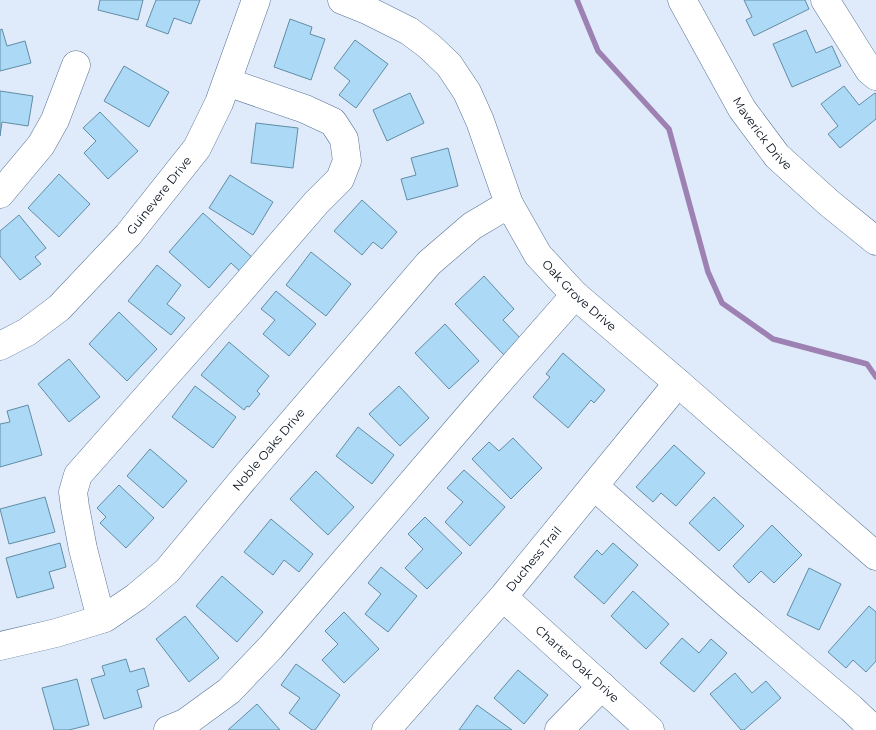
<svg xmlns="http://www.w3.org/2000/svg" width="876" height="730" font-family="Montserrat,sans-serif">
  <rect width="100%" height="100%" fill="#dfebfa"/>
  <g fill="none" stroke-linecap="round" stroke-linejoin="round">
    <path stroke="#9e81b3" stroke-width="5.5" d="M577 0 598 51 669 129 708 272 722 303 773 339 867 364 876 377"/>
  </g>
  <path fill="#acdaf6" stroke="#618ca5" d="M100 0H143L138 20 98 10Z
    M156 0H200L191 24 174 18 168 34 146 26Z
    M744 0H805L809 9 754 36 746 20 752 17Z
    M290 19 312 27 310 34 325 39 311 80 274 67Z
    M2 29 7 46 25 41 31 63 0 71V30Z
    M806 30 816 53 832 46 841 66 792 87 773 44Z
    M355 40 388 64 356 108 339 95 350 81 334 68Z
    M124 66 169 92 149 127 104 101Z
    M844 86 859 105 875 93 876 94V119L840 148 828 134 838 126 821 104Z
    M0 91 33 96 28 126 2 122 0 136Z
    M410 93 424 123 387 141 373 110Z
    M100 112 138 151 108 179 84 153 96 141 83 128Z
    M256 123 298 128 293 168 251 163Z
    M448 148 458 186 407 200 401 179 416 175 411 158Z
    M59 174 90 204 59 237 28 208Z
    M230 175 273 202 253 235 209 208Z
    M362 200 397 232 382 249 373 242 362 255 334 231Z
    M203 213 254 259 242 273 231 263 209 288 169 252Z
    M19 215 46 248 35 257 41 264 20 280 0 256V231Z
    M311 252 351 284 326 316 286 285Z
    M157 265 181 285 167 304 185 318 171 335 128 301Z
    M484 276 514 309 503 320 522 340 505 356 455 304Z
    M276 291 316 324 289 356 263 334 275 320 261 309Z
    M119 312 157 349 127 381 89 344Z
    M445 324 479 361 449 389 415 353Z
    M229 342 269 376 257 391 260 394 249 407 247 406 244 410 201 375Z
    M563 353 605 390 594 403 591 400 568 428 533 397 550 377 546 374Z
    M69 359 100 397 69 422 38 384Z
    M195 386 236 417 213 448 172 417Z
    M399 386 429 418 400 446 369 414Z
    M28 405 42 455 0 467V424L10 422 7 411Z
    M358 427 394 455 372 484 336 456Z
    M513 438 542 468 511 499 472 459 489 442 499 451Z
    M674 445 705 473 676 506 661 493 653 502 636 487Z
    M150 449 187 481 163 508 127 476Z
    M464 470 505 507 470 546 445 522 463 502 447 488Z
    M316 471 354 507 328 535 290 499Z
    M119 485 154 518 126 548 100 523 106 517 97 508Z
    M45 497 55 532 9 544 0 509Z
    M714 497 744 526 719 551 689 523Z
    M425 517 462 553 427 589 405 568 423 549 408 534Z
    M271 519 313 554 299 572 284 560 273 575 244 552Z
    M772 525 802 555 774 583 761 571 749 583 733 566Z
    M60 543 66 567 49 572 54 588 17 598 6 558Z
    M613 543 638 565 604 604 574 577 597 550 602 555Z
    M381 567 417 596 388 632 365 614 381 594 368 583Z
    M809 568 841 584 819 630 787 615Z
    M222 576 263 612 237 642 196 606Z
    M633 591 669 624 646 649 611 616Z
    M869 606 876 612V661L866 672 853 660 846 668 828 652Z
    M344 612 379 649 344 683 322 660 338 644 325 631Z
    M185 616 219 658 189 682 156 639Z
    M682 638 699 653 711 639 727 653 694 692 660 663Z
    M126 659 130 672 144 668 149 686 137 690 142 707 104 719 91 679 105 675 102 666Z
    M296 664 340 695 315 730H312L289 713 300 698 281 685Z
    M518 670 548 695 524 724 494 698Z
    M735 673 752 693 766 681 781 698 744 730H741L710 694Z
    M77 679 89 725 69 730H54L42 688Z
    M257 704 280 730H228Z
    M477 705 512 730H459Z"/>
  <g fill="none" stroke-linecap="round" stroke-linejoin="round">
    <defs>
      <g id="minor">
        <path id="s1" d="M342 0 367 10 409 31 429 46 449 65 467 92 480 121 509 204 538 255 575 295 678 383 876 556"/>
        <path id="s2" d="M682 0 742 109 777 156 829 203 876 241"/>
        <path d="M825 0 869 70 876 76"/>
        <path d="M0 194 41 145 55 120 76 65"/>
        <path id="s3" d="M0 346 27 332 59 308 128 235 197 148 219 103 256 0"/>
        <path d="M594 486 729 605 851 708 874 730"/>
        <path id="s4" d="M503 597 650 730"/>
        <path d="M101 619 83 549 75 507 73 492 78 475 236 296 316 203 340 179 347 161 344 139 333 122 305 109 227 82"/>
        <path id="s5" d="M0 646 56 633 105 618 136 597 167 571 246 476 429 263 472 226 509 204"/>
        <path d="M168 730 185 723 229 691 271 647 475 409 575 295"/>
        <path id="s6" d="M386 730 503 597 678 383"/>
        <path d="M559 730 602 686"/>
      </g>
    </defs>
    <use href="#minor" stroke="#587294" stroke-width="29"/>
    <use href="#minor" stroke="#fff" stroke-width="28"/>
  </g>
  <g text-anchor="middle" stroke-width="4.5" stroke-linejoin="round" paint-order="stroke">
    <g font-size="12" fill="#050d1a" stroke="#fff">
      <text dy="4" stroke="none"><textPath href="#s2" startOffset="156">Maverick Drive</textPath></text>
      <text dy="4" stroke="none"><textPath href="#s3" startOffset="221">Guinevere Drive</textPath></text>
      <text dy="4" stroke="none"><textPath href="#s1" startOffset="395">Oak Grove Drive</textPath></text>
      <text dy="4" stroke="none"><textPath href="#s5" startOffset="345">Noble Oaks Drive</textPath></text>
      <text dy="4" stroke="none"><textPath href="#s6" startOffset="226">Duchess Trail</textPath></text>
      <text dy="4" stroke="none"><textPath href="#s4" startOffset="100">Charter Oak Drive</textPath></text>
    </g>
  </g>
</svg>
